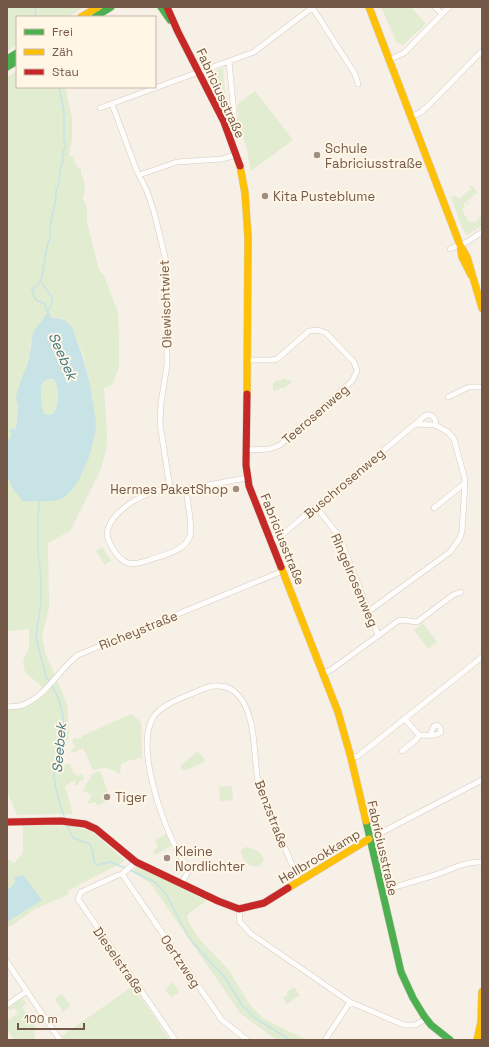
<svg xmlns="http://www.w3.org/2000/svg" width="489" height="1047" font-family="'Space Grotesk',sans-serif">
  <rect width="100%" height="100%" fill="#f6f0e6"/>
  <path fill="#e1ecd1" d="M7 7H84L67 17H17V45L7 51Z
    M381 7H411L426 24 403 45 397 43Z
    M223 68 227 114 210 79V73Z
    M17 71V87H65L72 117V138L69 156H73L76 165 81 170V175C86 181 85 189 84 196L82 197 87 208V222L99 270 104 276 118 312 119 343V367L112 385 104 388 107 436 106 451 100 471 70 531 48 543 49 608 42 636 45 652 67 704 69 734 62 767 69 763 73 772 77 776 81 774 83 775 84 779 80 781 78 785H75V780L65 786 73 814 17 815 7 791V710L23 708 47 693 41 686 25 672 23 661 29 648V629L7 631V477L15 493 51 500H58L68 493 78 481 85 469 93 401 84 357 79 344 75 337 58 318H51L47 312 44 319 40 322 30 344V353L16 401 18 407 16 421V428L7 443V77Z
    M255 91 293 140 251 171 246 145 240 130 237 105Z
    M469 186H472L479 194 476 193 467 201 468 204V205L465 202 463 205 465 208 462 209 465 216 468 215 466 218 470 223 472 221 474 223 482 216V226L467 235 462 228 451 197 456 196 459 199 471 189Z
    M285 378 288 381 290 380 292 382 284 388H281L275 391 273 390V384L274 382 278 380 280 381Z
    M49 379H53C60 388 60 407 52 415L43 414C41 409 40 390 42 385 43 381 46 380 49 379Z
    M102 547 111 561 105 565 96 551Z
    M423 623 437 642 428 649 414 630Z
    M131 714 141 722 142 757C135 760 127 760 121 764L120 774C109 768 107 766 93 770L83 748 72 753 71 750 76 747 72 742 74 738 80 739 82 736Z
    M198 751 204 758 205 762 186 770H181V765Z
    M99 771 105 782 104 783 111 799 97 806 96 802 87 804 92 795 83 791C86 785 87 782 91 777L90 775Z
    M232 786 233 800 220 801 219 787Z
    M23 826H73L94 833 125 861 67 891 69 894 35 909 11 926 7 927V922L41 900 14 877C15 884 13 888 7 889V859L14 863 23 853Z
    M167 833 171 846 155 855 153 851 158 846 155 840Z
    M247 847C254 849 261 852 264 859L261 865C252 871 241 860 241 851L242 849Z
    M140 865 206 901 187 915 189 923 201 941 228 969 250 1005 264 1019 307 1040H277L241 1014 151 884 132 871Z
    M173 982 179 992 172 997 165 990Z
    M133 986 170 1040H64L62 1036Z
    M294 987 300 995 287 1004 283 998 288 995 287 992Z
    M62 994 71 1006 63 1012 55 999Z
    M23 998 26 1003 22 1007 37 1029 34 1032 35 1040H31L29 1038 26 1040H14L7 1029V1017L9 1020 18 1013 14 1008 10 1011 8 1008Z"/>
  <path fill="#c8e3e5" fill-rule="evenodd" d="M49 312 51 318C59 318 65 319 70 325 73 328 74 333 75 336 85 360 91 385 94 410 95 415 96 421 96 425 94 447 81 491 59 500 55 502 29 501 22 501L17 493H15L7 477V443L12 434 9 431V430L16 428C16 425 18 410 18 407 18 404 16 402 16 398 18 383 27 369 30 354 31 347 31 340 33 333 37 325 43 320 47 313ZM49 379H53C60 387 60 407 52 415L44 414C41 409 40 390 42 385 43 381 46 380 49 379Z
    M22 875 24 876 42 900 7 922V889C13 888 16 883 14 877Z"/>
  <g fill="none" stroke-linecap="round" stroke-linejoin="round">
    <path stroke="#c8e3e5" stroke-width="1.5" d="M35 7 36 17
      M40 281C46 286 46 292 52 297V304L48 311
      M48 314 45 304 36 300 33 295 34 292 31 290 39 284 42 276 47 247 50 237V227L56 198V190L58 186 61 165 64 161 62 157 64 155 63 151C65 148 67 147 64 142V112L59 87
      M40 499 38 516V551L41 576V602L36 637 46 677 50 682
      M52 686C62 702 66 722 62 741 60 750 55 759 54 768 53 782 60 806 65 819
      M67 824 73 838 90 844 92 849 95 864 98 865 110 862 128 869 156 883 166 894 188 936 196 946 226 979 242 1005 255 1018 290 1040"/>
    <defs>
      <path id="street" d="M312 7 355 74 358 84
        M435 7 442 14
        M389 60 404 53 449 7
        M229 62 235 124
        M112 104 136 169 147 191 154 212 166 261 167 365 161 403 160 424 170 488
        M100 108 254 52 313 7
        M411 117 421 112 429 105 482 51
        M139 175 177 162 222 159 236 155
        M450 249 467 242 482 232
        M448 397 469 387H482
        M416 424 435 425
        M246 450 270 449 280 445 352 381 357 371 354 362 326 333 318 330 309 331 277 359 272 360H247
        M186 488C187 500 193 527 190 536 184 552 163 555 149 560 142 562 135 565 128 563 118 560 104 539 108 529 111 517 123 508 132 502 143 495 156 490 169 488 175 487 181 489 187 488 207 486 227 481 247 478
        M316 507 339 536 378 635
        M434 508 465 483
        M271 542 278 538 426 415C432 414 437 418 435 425L448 432 454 439 465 480 464 500 462 531 460 538 450 552 369 611
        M324 673 331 670 398 621 402 620 417 622 453 595 461 592
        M7 707C11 706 16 707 19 706 45 699 58 670 78 655L283 571
        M404 718 419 735C426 735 436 737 441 732L440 728 437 725 434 726 430 735
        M402 751 416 740 419 735
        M351 758 358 756 482 657
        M369 839 482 780
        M136 862 122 874 116 876 81 892 78 899 175 1040
        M122 874 221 1019 247 1040
        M181 884 189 870C185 864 181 858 178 852 163 823 134 746 154 716 164 703 183 698 198 691 213 684 228 683 239 696 255 715 254 751 257 775 259 790 266 804 272 817 281 839 290 860 299 881
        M381 891C398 886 415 881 432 876 449 871 464 861 482 862
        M239 909 240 922 251 934 350 1002 404 1025H415L426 1019
        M7 962 60 1040
        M7 1005 27 991
        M325 1040 350 1002"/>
      <path id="fast" d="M161 7 170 20
        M95 17 111 7
        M7 59 17 53
        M7 67 17 61
        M366 821 401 972 413 998 424 1016 431 1025 450 1040"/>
      <path id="slow" d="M369 7 460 245 462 257 471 275
        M81 17 98 7
        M240 166 245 193 248 237 247 394
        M460 245 467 257 482 308
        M281 567 338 712 351 758 366 821
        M288 888 369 839
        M477 1040 481 1022 482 992"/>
      <path id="jam" d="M167 7 178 32 224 122 240 166
        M247 394 246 465 249 486 281 567
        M7 822 61 821 85 824 96 829 136 862 218 901 239 909 264 903 288 888"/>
    </defs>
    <use href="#street" stroke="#d5cbc1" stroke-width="6"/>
    <use href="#fast" stroke="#d6cdc3" stroke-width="8"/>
    <use href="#slow" stroke="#d6cdc3" stroke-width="8"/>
    <use href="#jam" stroke="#d6cdc3" stroke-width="8"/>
    <use href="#street" stroke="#fefdfb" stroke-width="5"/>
    <use href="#fast" stroke="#4caf50" stroke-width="7"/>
    <use href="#slow" stroke="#ffc107" stroke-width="7"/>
    <use href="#jam" stroke="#c62828" stroke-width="7"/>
  </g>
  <g fill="#a18d7f" stroke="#fff6e6" stroke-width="1.5">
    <circle cx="317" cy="155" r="4"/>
    <circle cx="265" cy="196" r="4"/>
    <circle cx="236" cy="489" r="4"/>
    <circle cx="107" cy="797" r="4"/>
    <circle cx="167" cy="858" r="4"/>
  </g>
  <g text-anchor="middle" stroke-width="4" stroke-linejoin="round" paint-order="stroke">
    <g font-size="13" fill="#735848" stroke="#fff6e6">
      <text transform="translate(221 93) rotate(65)" y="5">Fabriciusstraße</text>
      <text transform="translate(165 304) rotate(-92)" y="5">Olewischtwiet</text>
      <text transform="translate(315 414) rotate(-41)" y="5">Teerosenweg</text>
      <text transform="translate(344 483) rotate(-40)" y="5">Buschrosenweg</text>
      <text transform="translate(283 539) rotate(68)" y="5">Fabriciusstraße</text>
      <text transform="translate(355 580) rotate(67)" y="5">Ringelrosenweg</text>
      <text transform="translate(138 630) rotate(-22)" y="5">Richeystraße</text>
      <text transform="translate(272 814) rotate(69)" y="5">Benzstraße</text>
      <text transform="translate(383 848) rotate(77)" y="5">Fabriciusstraße</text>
      <text transform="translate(319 856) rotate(-31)" y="5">Hellbrookkamp</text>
      <text transform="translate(119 960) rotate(55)" y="5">Dieselstraße</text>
      <text transform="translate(181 961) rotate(56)" y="5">Oertzweg</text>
    </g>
    <g font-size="13" fill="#735848" stroke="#fff6e6" text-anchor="start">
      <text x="325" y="153">Schule<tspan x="325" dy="15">Fabriciusstraße</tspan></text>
      <text x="273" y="201">Kita Pusteblume</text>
      <text x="228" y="494" text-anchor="end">Hermes PaketShop</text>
      <text x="115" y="802">Tiger</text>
      <text x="175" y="856">Kleine<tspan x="175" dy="15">Nordlichter</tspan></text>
    </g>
    <g font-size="14" font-style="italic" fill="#417986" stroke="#fff6e6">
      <text transform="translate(63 356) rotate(66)" y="5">Seebek</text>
      <text transform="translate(59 748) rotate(-85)" y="5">Seebek</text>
    </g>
  </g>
  <rect width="489" height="1047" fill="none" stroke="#735848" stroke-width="16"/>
  <rect x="16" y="16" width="140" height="72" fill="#fff6e6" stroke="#c7b7a7"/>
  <rect x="24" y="29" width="20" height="6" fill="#4caf50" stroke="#c7b7a7"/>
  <text x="52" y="36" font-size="12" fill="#735848">Frei</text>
  <rect x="24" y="49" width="20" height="6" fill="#ffc107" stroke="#c7b7a7"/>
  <text x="52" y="56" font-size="12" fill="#735848">Zäh</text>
  <rect x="24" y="69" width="20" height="6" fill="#c62828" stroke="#c7b7a7"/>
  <text x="52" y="76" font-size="12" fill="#735848">Stau</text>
  <path d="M18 1023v6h66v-6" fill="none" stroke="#735848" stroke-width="2"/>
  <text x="24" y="1023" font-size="12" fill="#735848" stroke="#fff6e6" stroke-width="3" paint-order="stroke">100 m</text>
</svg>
